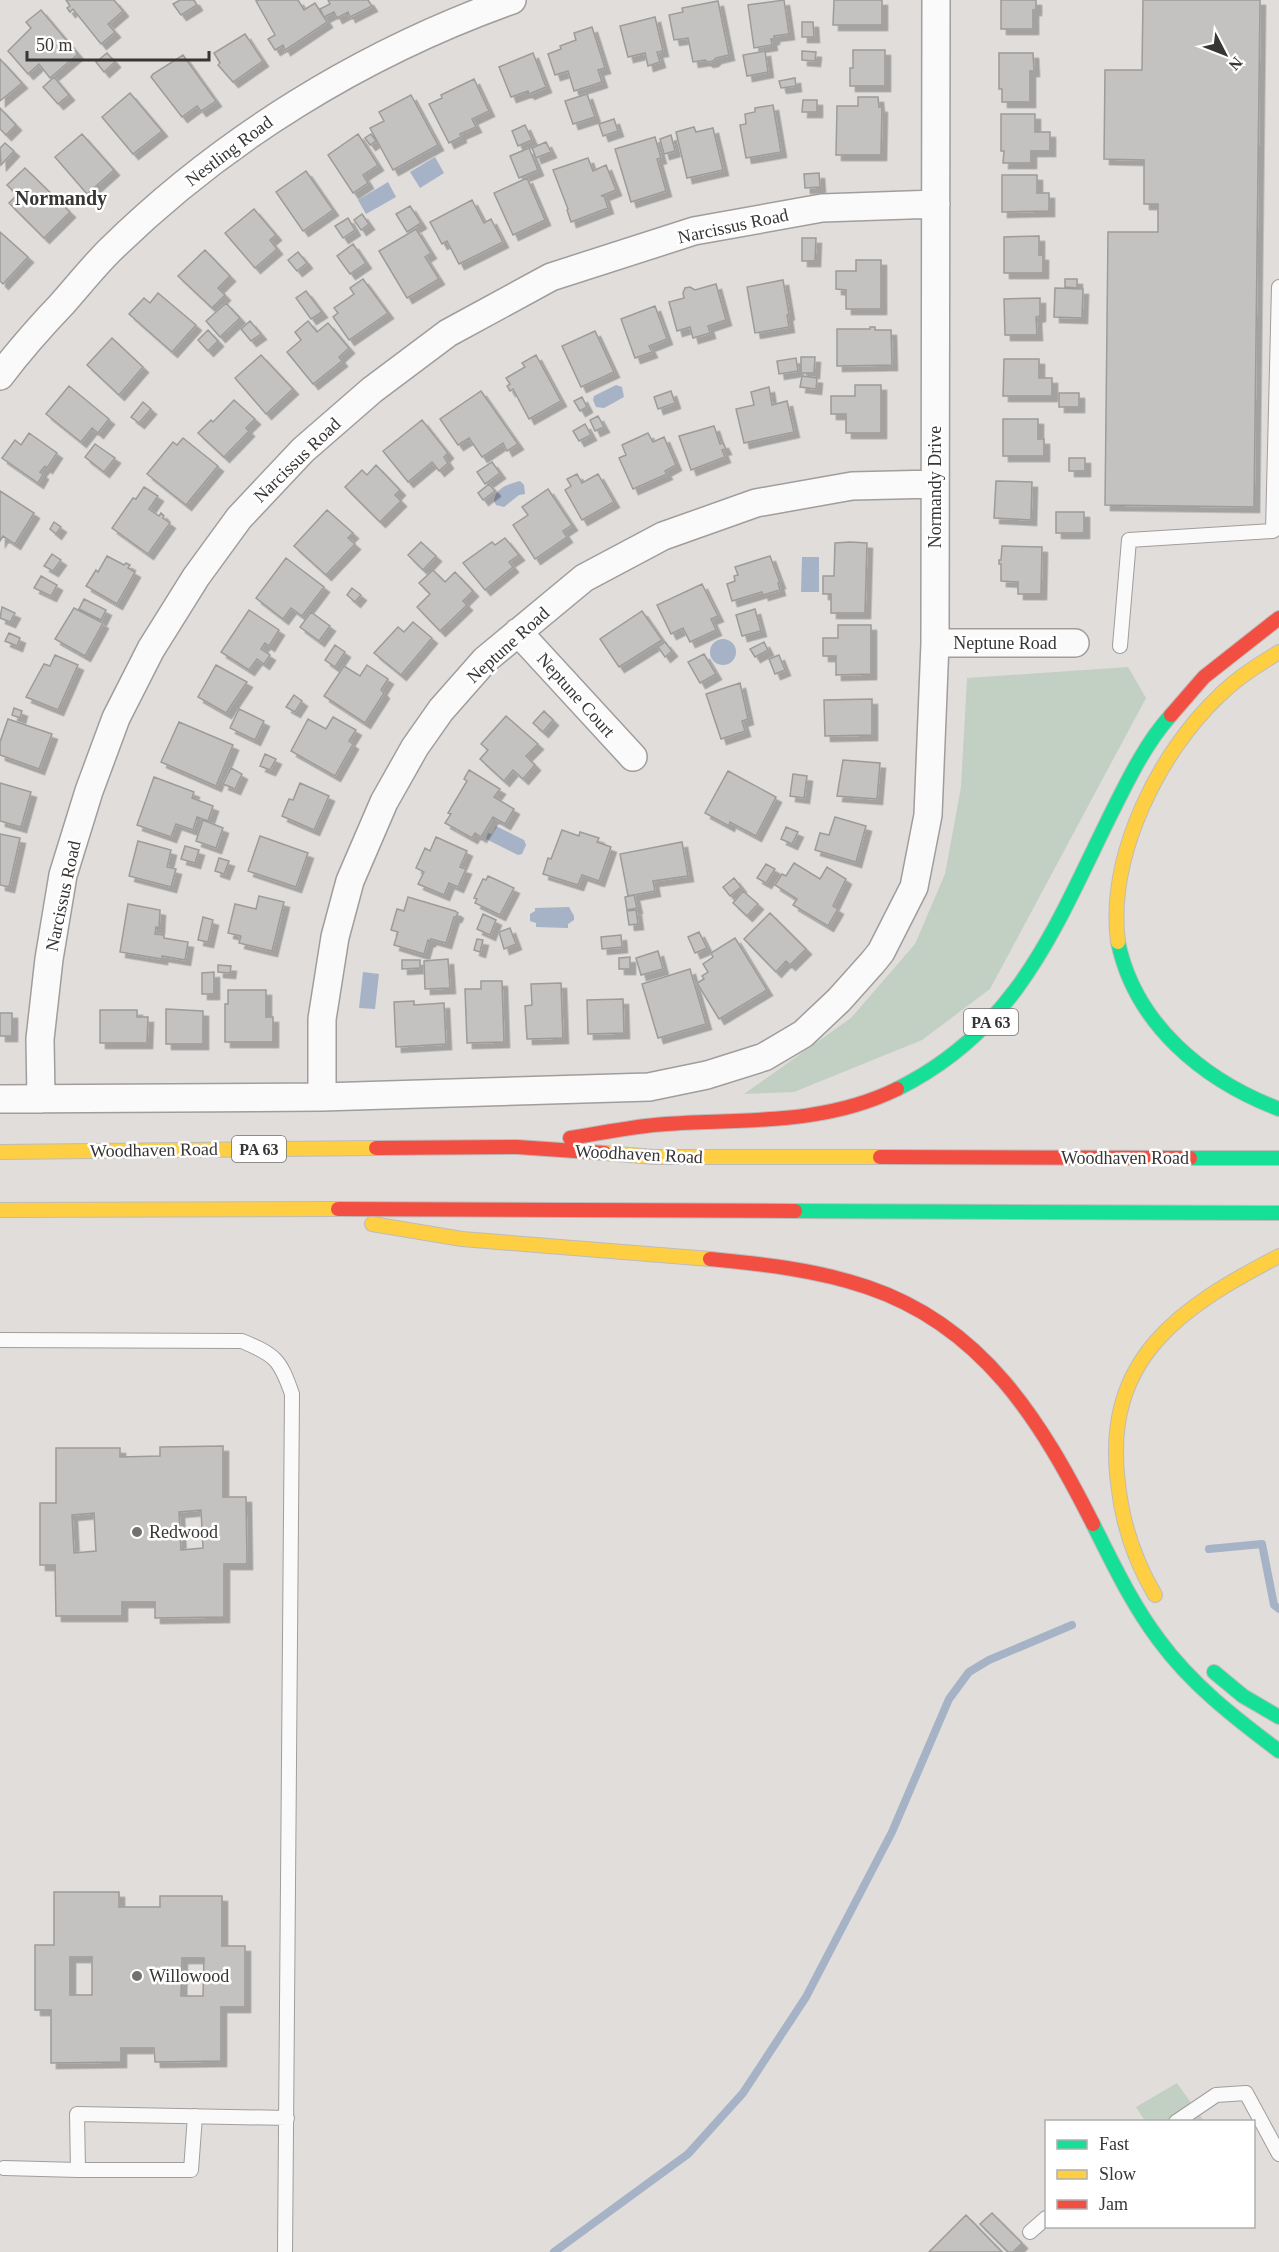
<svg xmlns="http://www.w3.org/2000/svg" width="1279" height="2252" font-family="'Times New Roman',serif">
  <defs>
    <filter id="shadow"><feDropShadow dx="5.5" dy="5.5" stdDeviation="0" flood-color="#0004"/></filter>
  </defs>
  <rect width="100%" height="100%" fill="#e0dddb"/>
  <path fill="#c2cfc3" d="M1128 667 1146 698 990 989 922 1040 794 1092 744 1094 851 1018 915 944 945 874 961 787 967 678Z
    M1177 2083 1204 2121H1145L1136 2107Z"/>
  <path fill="#a6b2c6" d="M435 157 444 173 420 188 410 172Z
    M388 182 396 197 366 214 358 200Z
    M616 385 622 387 624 397 604 408 596 407 593 400 594 396Z
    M520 481 524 485 525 494 519 495 504 507 496 505 494 501C495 488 509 484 520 481Z
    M802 557H819V592H801Z
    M710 652a13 13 0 1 1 26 0a13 13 0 1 1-26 0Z
    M496 826 524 840 526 845 522 854 518 855 486 839 488 833 492 834Z
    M569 907 574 916V920L568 924V928L536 927V923L530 921V914L535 911V908Z
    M363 972 379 974 375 1009 359 1008Z"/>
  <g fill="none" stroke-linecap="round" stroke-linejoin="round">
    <path stroke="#a6b2c6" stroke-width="8" d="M1209 1549 1262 1544 1274 1605 1279 1609
      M554 2252 688 2154 743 2093 806 1997 892 1832 949 1699 969 1672 989 1660 1072 1625"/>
  </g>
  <path fill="#c4c2c1" stroke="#9d9c9a" stroke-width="1.5" fill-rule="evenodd" filter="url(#shadow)" d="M66 0H114L123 11 108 24 115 32 101 44 73 9 70 12 67 8 70 6Z
    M180 0H194L197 5 181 15 173 4Z
    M259 0H298L304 10 315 3 327 22 285 50 283 45 275 50 268 39 275 35 256 1Z
    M328 0H368L372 6 350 17 348 12 337 18 334 12 324 17 320 9 330 4Z
    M784 0 789 34 774 36V39H771L772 45 754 48 748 5Z
    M834 0H882V25H833Z
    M1001 0H1036V10H1033V29H1001Z
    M1143 0H1260L1254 507 1105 505 1108 232H1158V204H1144V160L1104 159 1105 70H1142Z
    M718 1 729 55 716 58 713 61 708 62 705 60 693 62 688 38 674 40 669 15 683 12 682 8Z
    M41 10 78 54 50 78 39 64 28 74 8 51 31 28 26 22Z
    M655 17 663 51 657 52 660 62 648 66 645 53 628 57 620 26Z
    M802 22H813L814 37H802Z
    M592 27 605 68 598 70 602 82 574 91 568 71 555 75 548 54 561 49 560 46 576 40 574 33Z
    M245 34 263 61 233 82 218 65 220 63 214 53Z
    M853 50H885V86H850V68H853Z
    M765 51 768 72 747 76 743 55Z
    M802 51 816 52 815 61 802 60Z
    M107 53 115 62 104 72 96 62Z
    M533 53 546 87 529 94 528 91 511 97 499 67Z
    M999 53H1033L1034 71H1030V102H1002V89H999Z
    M183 55 216 101 201 111 197 106 182 117 151 77 153 74Z
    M0 59 22 83 0 101Z
    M54 77 69 95 58 104 43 87Z
    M795 78 796 86 781 88 779 81Z
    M474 79 489 111 472 119 476 127 460 134 461 137 449 143 429 104 442 98 441 95Z
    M130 93 162 131 133 154 102 117Z
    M587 94 595 117 573 124 565 101Z
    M411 95 438 145 393 170 370 128 384 121 379 112Z
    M858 97H878L879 107H882L881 155H836L837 106H858Z
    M803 100H817V112H802Z
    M773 105 781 152 746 158 740 125 746 124 745 114 755 112V108Z
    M0 108 16 125 6 135 0 129Z
    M1001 114H1035V132H1050V151H1031V163H1003L1004 151H1001Z
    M614 119 618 131 603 136 599 124Z
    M525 125 532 140 518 146 512 131Z
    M694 127 696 132 713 128 723 170 687 178 676 132Z
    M82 134 114 170 87 194 55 157Z
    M358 134 378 165 363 175 368 183 353 193 328 155Z
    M371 134 376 141 370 145 365 138Z
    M671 135 675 151 664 154 660 139Z
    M655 137 661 158 657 159 666 191 631 202 615 149Z
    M546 142 551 152 536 158 532 148Z
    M5 143 14 151 1 165 0 148Z
    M529 148 538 170 519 178 510 156Z
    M588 158 593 171 606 165 616 190 601 196H604L608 208 571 222 567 210 568 209 553 170Z
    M25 168 70 212 44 238 9 203 17 195 7 185Z
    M306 171 333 210 303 231 276 192Z
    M819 173 820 187 805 188 804 174Z
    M1002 175H1037V193H1049V211L1002 212Z
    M527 178 545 220 513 235 494 193Z
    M472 200 484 223 491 219 503 242 459 264 447 241 442 244 430 222Z
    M410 206 421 223 407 232 396 214Z
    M254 209 276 235 270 240 277 249 255 268 225 233Z
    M362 214 369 224 361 230 354 220Z
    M348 218 355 230 343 238 335 226Z
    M416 229 431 253 425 257 439 279 407 298 379 251Z
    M0 232 28 257 3 284 0 281Z
    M1039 236V255H1043V273H1004V237Z
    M802 238H816L815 261H802Z
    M353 244 366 263 350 274 337 256Z
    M205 250 230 276 218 288 225 295 212 308 178 276Z
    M298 252 307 263 297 271 288 260Z
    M856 260H881V309H846V290L836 289V271H856Z
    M363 279 388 313 349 340 333 317 338 313 334 308 354 294 350 288Z
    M1065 279H1077V288L1065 287Z
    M783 280 789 314 787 315 789 327 755 333 747 287Z
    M716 284 726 320 708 326 710 333 693 338 690 327 677 331 669 302 684 298 683 293 685 288 690 287 695 290Z
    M1055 288 1083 289 1082 318 1054 317Z
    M306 291 322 312 311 319 296 298Z
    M158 293 196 325 172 352 129 314 144 298 150 303Z
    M1040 298V316L1036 317 1037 335H1005L1004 299Z
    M226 303 240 318 220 337 206 321Z
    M655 306 667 339 649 346 652 352 635 358 621 319Z
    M250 321 261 334 251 341 241 329Z
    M308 321 317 332 328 323 349 348 339 357 342 361 313 384 287 352 301 340 295 332Z
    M870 327H875V330H891L892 365 837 366V329H870Z
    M208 330 218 341 208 351 198 340Z
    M595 331 614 372 581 387 562 346Z
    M112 338 143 367 119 395 87 365Z
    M261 355 293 389 266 414 235 378Z
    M536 355 561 401 529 419 513 389 510 391 507 386 510 384 506 378 525 367 522 363Z
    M801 357H815L814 373H801Z
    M796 358 798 371 779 374 777 361Z
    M1004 359H1039V378H1052V396H1003Z
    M802 376 817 378 816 389 800 387Z
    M855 385H881V433H846V414H831V396H855Z
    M69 386 109 419 98 433 92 428 81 442 46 414Z
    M769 387 772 405 787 401 794 432 744 443 736 409 754 405 751 392Z
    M481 391 518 444 507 451 503 443 482 457 469 438 458 445 440 419Z
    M671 391 675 403 658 409 654 397Z
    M1059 393H1079V407H1059Z
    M582 397 587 407 580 411 574 401Z
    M234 400 255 419 246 428 249 431 224 457 198 433 211 420 213 422Z
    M143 402 151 409 139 423 131 417Z
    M598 416 604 427 595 431 590 420Z
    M1003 419H1038V439H1044V456H1003Z
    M422 420 448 453 444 457 448 463 439 471 432 462 408 482 383 451Z
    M585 424 591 435 579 441 573 431Z
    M714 426 720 444 723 443 726 449 722 450 725 457 691 470 679 436Z
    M29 433 57 453 47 468 45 466 40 472 43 474 38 483 2 458 15 440 21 445Z
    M648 433 653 442 664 437 676 465 665 471 667 474 633 489 619 458 626 455 622 445Z
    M183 438 218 466 186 505 147 474 173 442 177 445Z
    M95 444 115 458 104 472 85 457Z
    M1069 458H1085V471H1069Z
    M492 462 500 473 485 484 477 472Z
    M376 465 400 490 395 495 401 501 380 522 345 487 362 470 367 475Z
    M577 474 582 483 598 474 614 502 582 520 565 490 571 486 567 479Z
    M996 481 1032 482 1031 520 994 518Z
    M489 484 495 491 483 500 478 493Z
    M144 487 158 496 149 509 159 516 161 513 164 516 163 518 170 523 148 554 112 528 133 498 136 499Z
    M548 489 572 525 563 531 567 537 535 559 513 525 528 515 522 507Z
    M0 491 34 513 15 544 3 536 0 541Z
    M327 510 353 533 348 538 355 544 326 575 294 546Z
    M1056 512H1084V533H1056Z
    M54 522 61 527 56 534 50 529Z
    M505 538 519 555 509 562 513 567 485 590 463 563 492 542 495 545Z
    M421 542 436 556 423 570 408 555Z
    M850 542 867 543 865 613H831V594H823V576H834L835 543Z
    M1002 546 1042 547 1041 594H1018V582L1001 581V564H999V560H1001Z
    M52 554 61 560 53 571 44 566Z
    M107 556 124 565 126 563 130 565 128 568 135 572 117 604 86 586 96 570 98 572Z
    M770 556 780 583H778L780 590 763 595 762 592 732 601 727 584 735 581 734 576 738 575 735 567Z
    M286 558 324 587 302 616 291 608 283 619 256 598Z
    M433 570 445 582 455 572 473 591 463 601 467 605 440 631 417 607 430 594 419 583Z
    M41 576 57 585 51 596 34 588Z
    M702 584 718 616 711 619 716 630 690 642 683 628 671 634 657 605Z
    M352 588 361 595 355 602 347 595Z
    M84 599 106 610 101 620 79 609Z
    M2 607 15 613 10 622 0 618Z
    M74 608 103 623 85 656 55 639Z
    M755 609 761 631 742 636 736 615Z
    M249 610 279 630 269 646 265 643 261 649 270 655 264 664 257 659 249 670 221 652Z
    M642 611 662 640 619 667 600 639Z
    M311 612 330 626 319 641 300 627Z
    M413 622 432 638 401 675 374 653 398 627 404 632Z
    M838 625H871V674L836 675V656H823V638H838Z
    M9 633 20 638 17 646 5 641Z
    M665 642 672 651 665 657 658 647Z
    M764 642 768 650 755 657 750 649Z
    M335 645 345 652 335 667 325 660Z
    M704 654 716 674 700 683 688 662Z
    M55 655 78 665 58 710 26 697 44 664 50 666Z
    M779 655 785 670 775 674 769 659Z
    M216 665 247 682 226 713 198 697Z
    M367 665 388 679 381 690 384 693 365 723 324 696 344 666 360 676Z
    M740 683 748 719 742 721 745 731 721 739 706 694Z
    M294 695 302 701 295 712 286 707Z
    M872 699V735L825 736 824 700Z
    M14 708 22 711 20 718 12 715Z
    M239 709 264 721 255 740 230 728Z
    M544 711 553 720 543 732 533 723Z
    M506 716 538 744 526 756 535 765 523 779 513 770 504 781 480 759 488 750 481 744Z
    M333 717 356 730 349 741 353 744 335 776 291 751 308 719 326 729Z
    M8 719 52 734 39 769 0 755V742Z
    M179 722 233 745 216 786 161 762Z
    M265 754 276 759 270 770 260 766Z
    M843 760 880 763 877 799 837 796Z
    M231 768 242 774 235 789 223 784Z
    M469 770 500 789 494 797 514 809 505 824 493 817 481 837 475 833 472 838 445 823 451 814 448 813 467 781 464 779Z
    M728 771 776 797 756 836 730 822 729 826 705 813Z
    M793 774 807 776 804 798 790 796Z
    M154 777 194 792 192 798 213 806 208 821 197 817 193 830 176 824 171 837 137 825Z
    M0 783 31 792 21 827 0 821Z
    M300 783 329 796 314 830 282 816 289 799 293 800Z
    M835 817 866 826 856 862 815 850 820 833 829 835Z
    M203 820 223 828 216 848 196 841Z
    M786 827 798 832 792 844 781 839Z
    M562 830 579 836 580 832 599 838 597 842 611 847 599 881 582 875 578 885 543 874 548 858 551 859Z
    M0 834 20 838 9 887 0 885Z
    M260 836 308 853 296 887 248 871Z
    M436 837 467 851 460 867 466 869 458 887 449 883 444 895 418 884 424 872 416 868 425 848 430 851Z
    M138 841 171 850 167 867 176 869 171 887 129 876Z
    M682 842 688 876 653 881 655 891 628 896 620 854Z
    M185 846 199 850 195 863 181 859Z
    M219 858 229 861 224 874 215 871Z
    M794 863 820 879 827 867 846 879 833 906 838 909 828 926 793 905 797 899 775 885 782 874 786 876Z
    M766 864 775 869 766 883 757 878Z
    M488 876 514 888 500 915 475 903 477 899 474 898 483 879 486 880Z
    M734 878 741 887 730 896 723 887Z
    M743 891 758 904 747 916 733 903Z
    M634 895 637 908 627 910 625 897Z
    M259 896 284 902 272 951 239 943 241 936 228 933 235 904 256 909Z
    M408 897 455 911 458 913 456 917H454L446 943 431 939 430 941 428 940 424 954 394 945 398 932 391 930 397 909 404 911Z
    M128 904 160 910 159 928 156 927 155 934 164 935V938L188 942 185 960 162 956V959L120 952Z
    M636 910 638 924 629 925 627 911Z
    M770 913 806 949 790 965 786 961 776 972 744 939Z
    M483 914 496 920 490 935 477 929Z
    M203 917 213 920 208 942 198 940Z
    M510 928 516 944 504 949 499 932Z
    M699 932 707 948 695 953 688 937Z
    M621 935 622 947 602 949 601 937Z
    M735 938 767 990 719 1019 697 983 704 979 702 976 708 972 703 964 713 957 711 953Z
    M477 939 483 940 480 952 474 950Z
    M658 951 663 969 641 975 636 958Z
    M630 957V969H619V958Z
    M448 959 450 988 425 989 424 961Z
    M402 960H420V968L402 969Z
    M218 965 231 966 230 973 218 972Z
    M690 969 706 1024 658 1038 642 984Z
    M214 972V994H202V973Z
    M481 981H502L504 1042 467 1043 465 989H481Z
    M561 983 563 1038 527 1039 525 1006 532 1005 531 984Z
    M228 990H266V1017H273V1042H225V1004H228Z
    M623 999 624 1033 588 1034 587 1000Z
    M414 1001V1005L444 1003 446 1044 396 1047 394 1002Z
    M166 1009 203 1011V1044H166Z
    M100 1010H137V1017H148L147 1043H100Z
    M0 1013H12V1036H0Z
    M223 1446V1497H246L247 1564H224V1617L155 1618V1602H122V1616H56L55 1565H40V1503H56V1448H120V1457L160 1456V1447ZM201 1510 203 1548 181 1550 179 1512ZM94 1513 96 1551 74 1553 72 1515Z
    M54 1892H119V1907H160V1896H222V1946H245V2007H221V2061L155 2062 154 2048H121V2062L51 2063V2010H35V1945H54ZM70 1957H92V1995H70ZM182 1958H204L203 1996H181Z
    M992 2213 1022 2243 1013 2252H1008L980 2224Z
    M966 2215 1002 2252H929Z"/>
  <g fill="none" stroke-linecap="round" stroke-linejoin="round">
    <defs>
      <path id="lane" d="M1120 646 1129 540 1273 531 1279 287
        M0 1340 242 1341C275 1355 280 1359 292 1394L285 2252
        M195 2116 191 2170H78L77 2114 287 2118
        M1176 2122 1216 2095 1246 2093 1279 2154
        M4 2168 78 2170
        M1030 2232 1046 2218"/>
      <path id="street" d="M0 376C19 351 40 327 62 304 78 286 93 267 110 250 223 139 363 53 512 0
        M518 632 633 757
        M935 643H1075
        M322 1097V1019L335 937 350 881 384 802 415 747 441 710 485 660 584 578 663 536 756 503 852 486 935 484
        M0 1099 322 1097 649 1087 707 1075 764 1057 803 1034 839 1000 873 962 881 952 914 887 928 815 935 643 936 0
        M41 1099 40 1039 49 959 63 875 89 791 116 718 151 649 196 577 239 518 303 450 372 390 448 333 551 277 694 231 822 208 936 204"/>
      <path id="fast" d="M1118 942C1135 1024 1203 1080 1279 1109
        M897 1089C1016 1030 1053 932 1108 820 1126 784 1144 745 1171 715
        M1190 1158H1279
        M795 1211 1279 1213
        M1093 1524C1113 1564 1132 1604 1159 1640 1191 1684 1235 1718 1279 1751
        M1214 1672 1243 1696 1279 1717"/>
      <path id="slow" d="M1118 942C1107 856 1159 752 1220 695 1237 678 1258 665 1279 652
        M0 1152 376 1148
        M605 1153 654 1157H880
        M0 1210 338 1209
        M372 1224 462 1239 710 1259
        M1155 1595C1135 1561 1122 1522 1118 1483 1102 1358 1181 1307 1279 1256"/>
      <path id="jam" d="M1171 715 1204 677 1279 618
        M570 1138C602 1133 634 1126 666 1124 745 1119 824 1125 897 1089
        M376 1148 517 1147 605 1153
        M880 1157 1190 1158
        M338 1209 795 1211
        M710 1259C763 1264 817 1270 867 1287 983 1326 1041 1421 1093 1524"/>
    </defs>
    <use href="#lane" stroke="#a09d9c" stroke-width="16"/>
    <use href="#street" stroke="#a09d9c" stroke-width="30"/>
    <use href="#fast" stroke="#bdbcbb" stroke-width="16"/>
    <use href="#slow" stroke="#bdbcbb" stroke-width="16"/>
    <use href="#jam" stroke="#bdbcbb" stroke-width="16"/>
    <use href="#lane" stroke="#fafafa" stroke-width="14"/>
    <use href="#street" stroke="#fafafa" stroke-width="27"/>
    <use href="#fast" stroke="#16e098" stroke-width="14"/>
    <use href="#slow" stroke="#ffcf43" stroke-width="14"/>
    <use href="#jam" stroke="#f24e42" stroke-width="14"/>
  </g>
  <g fill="#73706e" stroke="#fff" stroke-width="2">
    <circle cx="137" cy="1532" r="6"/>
    <circle cx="137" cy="1976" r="6"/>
  </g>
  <g text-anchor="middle" stroke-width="5" stroke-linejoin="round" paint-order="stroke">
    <g fill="#fff" stroke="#747271" stroke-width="1.5">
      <rect x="964" y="1009" width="54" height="26" rx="4.5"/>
      <rect x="232" y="1136" width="54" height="26" rx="4.5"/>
    </g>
    <g font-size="16" font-weight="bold" fill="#383634">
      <text x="991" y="1028">PA 63</text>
      <text x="259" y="1155">PA 63</text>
    </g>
    <g font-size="18" fill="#383634" stroke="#fff">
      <text transform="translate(229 151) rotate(-37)" y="6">Nestling Road</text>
      <text transform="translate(733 226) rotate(-12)" y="6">Narcissus Road</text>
      <text transform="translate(297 460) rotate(-44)" y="6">Narcissus Road</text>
      <text transform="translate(935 487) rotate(-90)" y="6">Normandy Drive</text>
      <text x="1005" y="649">Neptune Road</text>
      <text transform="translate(508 645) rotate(-42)" y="6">Neptune Road</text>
      <text transform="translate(576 695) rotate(48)" y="6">Neptune Court</text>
      <text transform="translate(63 896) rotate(-78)" y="6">Narcissus Road</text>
      <text transform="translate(154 1150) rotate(-1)" y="6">Woodhaven Road</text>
      <text transform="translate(639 1154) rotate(3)" y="6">Woodhaven Road</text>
      <text x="1125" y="1164">Woodhaven Road</text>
    </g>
    <g font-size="18" fill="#383634" stroke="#fff" text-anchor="start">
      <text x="149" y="1538">Redwood</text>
      <text x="149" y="1982">Willowood</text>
    </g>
    <g font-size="20" font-weight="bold" fill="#383634" stroke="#fff">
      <text x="61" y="205">Normandy</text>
    </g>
  </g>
  <rect x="1045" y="2120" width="210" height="108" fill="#ffffff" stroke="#afafae" stroke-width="1.5"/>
  <rect x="1057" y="2140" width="30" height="9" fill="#16e098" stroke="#afafae" stroke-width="1.5"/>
  <text x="1099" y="2150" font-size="18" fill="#383634">Fast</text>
  <rect x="1057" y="2170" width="30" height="9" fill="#ffcf43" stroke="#afafae" stroke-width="1.5"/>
  <text x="1099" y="2180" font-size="18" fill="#383634">Slow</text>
  <rect x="1057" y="2200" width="30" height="9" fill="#f24e42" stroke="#afafae" stroke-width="1.5"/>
  <text x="1099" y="2210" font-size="18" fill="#383634">Jam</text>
  <g transform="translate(1225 54) rotate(132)" stroke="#ffffff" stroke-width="4.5" paint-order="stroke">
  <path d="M0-4.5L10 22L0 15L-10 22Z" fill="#383634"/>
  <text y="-9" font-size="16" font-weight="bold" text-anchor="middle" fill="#383634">N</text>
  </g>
  <path d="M27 51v9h182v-9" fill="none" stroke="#383634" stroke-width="3"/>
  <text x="36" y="51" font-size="18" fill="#383634" stroke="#ffffff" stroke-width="4.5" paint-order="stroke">50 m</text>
</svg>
